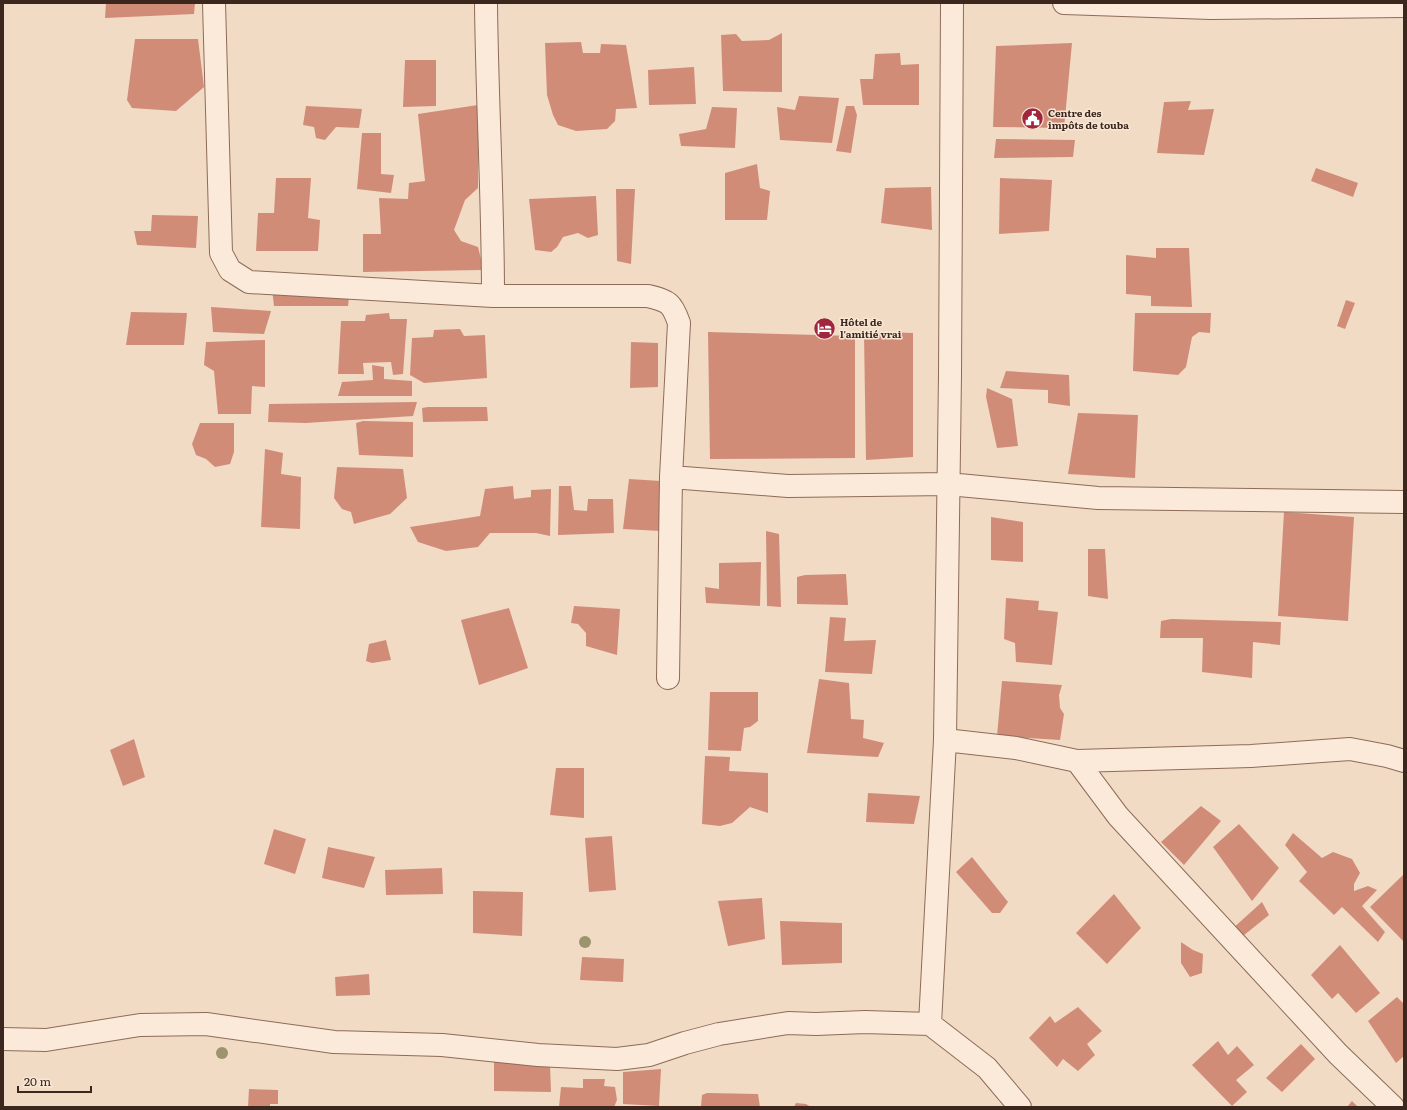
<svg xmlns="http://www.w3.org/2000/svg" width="1407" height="1110" font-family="Literata,serif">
  <rect width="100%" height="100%" fill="#f1dbc5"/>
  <path fill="#d18c78" d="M106 3H195L194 14 105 18Z
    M782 33V92L723 91 721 35 736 34 742 41 769 40Z
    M135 39H198L204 87 176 111 132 108 127 100Z
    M581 42 583 53H600L601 44 626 45 637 108 616 109 615 121 607 129 576 131 558 125 553 115 547 95 545 43Z
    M1072 43 1064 128 993 127 996 46Z
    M900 53 901 65 919 64V105H863L860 79H873L875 54Z
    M405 60H436V106L403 107Z
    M694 67 696 104 649 105 648 70Z
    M799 96 839 98 832 143 780 140 777 107 795 110Z
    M1191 101 1188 110 1214 109 1204 155 1157 153 1164 102Z
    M478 105V188L465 200 454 230 461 241 478 247 482 263 481 270 363 272V234H381L379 198 408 199 409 183 425 181 418 114Z
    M306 106 362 109 359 128 336 127 325 140 316 138 314 127 303 125Z
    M846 106H854L857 115 851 153 836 151Z
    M712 107 737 108 735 148 681 146 679 134 706 129Z
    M362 133H381V174L394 175 391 193 357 189Z
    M996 139 1075 140 1073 157 994 158Z
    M757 164 760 188 770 191 767 220H725V173Z
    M1316 168 1358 183 1353 197 1311 181Z
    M276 178H311L308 218 320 220 318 251H256L258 213H274Z
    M1000 178 1052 180 1049 231 999 234Z
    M931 187 932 230 881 223 885 188Z
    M616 189H635L631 264 617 261Z
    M596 196 598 235 588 238 578 233 563 237 557 247 551 252 535 250 529 199Z
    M152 215 198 216 196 248 137 245 134 231H151Z
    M1156 248H1189L1192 307 1151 306V296L1126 294V255L1156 258Z
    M272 289 350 290 348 306H274Z
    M1346 300 1355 303 1345 329 1337 326Z
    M211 307 271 311 264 334 213 332Z
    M131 312 187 313 184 345H126Z
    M389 313 390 319H407L403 374 393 375 391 362 363 363 364 374H338L341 321H365L366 315Z
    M1135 313H1211L1210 333 1199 332 1192 337 1186 367 1178 375 1133 371Z
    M460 329 464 336 485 335 487 378 424 383 410 375 412 338 433 337 434 330Z
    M708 332 855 336V458L710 459Z
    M885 332 913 333V457L866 460 864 334Z
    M265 340V387L252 386 251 414H218L214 371 204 365 206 342Z
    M631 342 658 343V387L630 388Z
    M372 365 384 367V379L412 381V396H338L342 382 373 380Z
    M1006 371 1069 375 1070 406 1048 403V390L1000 388Z
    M987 388 1012 399 1018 446 997 448 986 397Z
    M417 402 413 416 306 423 268 422 269 404Z
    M428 407H487L488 421 423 422 422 408Z
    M1078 413 1138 415 1135 478 1068 474Z
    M363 421 413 422V457L359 455 356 423Z
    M200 423H234V452L230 464 215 467 206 459 196 455 192 444Z
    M265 449 283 453 281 474 301 477 300 529 261 527Z
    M337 467 403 469 407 498 390 514 354 524 351 512 342 509 334 498Z
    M629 479 661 481V531L623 529Z
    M513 486 514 499 531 497V490L551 489 550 536 536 533H490L478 547 446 551 418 542 410 527 480 516 485 489Z
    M559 486H571L574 510 587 511 588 499H613L614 533 558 535Z
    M1284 512 1354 517 1348 621 1278 616Z
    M991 517 1023 522V562L991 560Z
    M766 531 779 534 781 607 767 606Z
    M1088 549H1105L1108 599 1088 596Z
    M761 562 760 606 706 603 705 587 719 589V563Z
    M846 574 848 605 797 604V577L805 575Z
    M1006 598 1039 601 1038 610 1058 612 1052 665 1016 662 1015 643 1004 639Z
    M574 606 620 609 617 655 586 646V633L578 624 571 623Z
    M509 608 528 668 479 685 461 620Z
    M830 617 846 618 844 641 876 640 872 674 825 672Z
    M1171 619 1281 622 1280 645 1253 642 1252 678 1202 672 1203 638H1160L1161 621Z
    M386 640 391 660 372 663 366 661 369 644Z
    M819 679 849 683 851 719 864 720 863 738 884 743 878 757 807 753Z
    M1002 681 1062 685 1059 695 1060 708 1064 714 1060 740 997 736Z
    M710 692H758V721L750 727 744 728 741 751 708 750Z
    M134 739 145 777 123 786 110 750Z
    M705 756 730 757 729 771 768 773V813L750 807 732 823 720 826 702 824Z
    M556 768H584V818L550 815Z
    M868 793 920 796 914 824 866 822Z
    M1201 806 1221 821 1184 865 1161 842Z
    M1239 824 1279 868 1252 901 1213 847Z
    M274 829 306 839 295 874 264 864Z
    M1293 833 1322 858 1333 852 1352 859 1360 873 1354 884V891L1368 886 1377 890 1362 906 1385 932 1378 942 1342 907 1334 915 1299 881 1307 872 1285 845Z
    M612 836 616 890 589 892 585 838Z
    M328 847 375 857 364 888 322 878Z
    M972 857 1008 902 1000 913H992L956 872Z
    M442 868 443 894 386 895 385 870Z
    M1404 874V942L1370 907Z
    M473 891 523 892 522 936 473 933Z
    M1114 894 1141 928 1107 964 1076 933Z
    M762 898 765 939 728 946 718 901Z
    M1262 902 1269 915 1238 940 1231 930Z
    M780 921 842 923V963L782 965Z
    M1181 942 1193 950 1203 954 1202 973 1190 977 1181 963Z
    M1340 945 1380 993 1356 1013 1338 993 1332 999 1311 975Z
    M582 957 624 959 623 982 580 980Z
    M369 974 370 995 336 996 335 977Z
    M1397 997 1404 1004V1056L1396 1063 1368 1021Z
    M1078 1007 1102 1031 1087 1044 1095 1055 1078 1071 1063 1059 1057 1067 1029 1038 1050 1016 1055 1023Z
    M1218 1041 1228 1055 1237 1046 1254 1065 1236 1080 1247 1092 1232 1106 1192 1065Z
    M1301 1044 1315 1059 1282 1092 1266 1078Z
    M494 1062 550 1065 551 1092 494 1091Z
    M661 1069 659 1106 623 1104V1072Z
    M583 1079H605L604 1086 615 1087 617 1100 614 1107H559L561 1087 583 1088Z
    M249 1089 278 1090V1104H270V1107H248Z
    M707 1093 758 1094 760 1107 701 1106 702 1095Z
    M1352 1101 1358 1107H1347Z
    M796 1103 806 1104 811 1107H794Z"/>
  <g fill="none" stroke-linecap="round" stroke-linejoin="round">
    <defs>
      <path id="minor" d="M214 3 221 253 230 270 249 282 493 296
        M486 3C487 101 493 198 493 296H648C669 301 672 303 679 323L671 477 788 486 948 484 1098 498 1404 502
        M952 3 950 375 945 740 930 1024 987 1068 1020 1107
        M1064 3 1211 8 1404 6
        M668 678 671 477
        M945 740 1016 748 1077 761 1118 816 1338 1054 1393 1107
        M1077 761 1251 756 1350 749 1387 756 1404 761
        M3 1039 46 1040 140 1025 206 1024 334 1042 442 1045 538 1055 617 1059 649 1055 685 1043 719 1034 788 1023 816 1024 865 1022 930 1024"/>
    </defs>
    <use href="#minor" stroke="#8d6b59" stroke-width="24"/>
    <use href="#minor" stroke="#fbead9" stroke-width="22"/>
  </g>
  <g fill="#9c946c">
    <circle cx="585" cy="942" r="6"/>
    <circle cx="222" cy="1053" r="6"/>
  </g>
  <defs>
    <symbol id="civic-disc" viewBox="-11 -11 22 22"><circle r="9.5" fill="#a0263e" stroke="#f8e7d5"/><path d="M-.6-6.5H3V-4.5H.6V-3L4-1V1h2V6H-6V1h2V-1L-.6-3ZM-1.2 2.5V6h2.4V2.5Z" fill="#fff"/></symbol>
    <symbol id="hotel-disc" viewBox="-11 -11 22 22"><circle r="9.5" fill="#a0263e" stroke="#f8e7d5"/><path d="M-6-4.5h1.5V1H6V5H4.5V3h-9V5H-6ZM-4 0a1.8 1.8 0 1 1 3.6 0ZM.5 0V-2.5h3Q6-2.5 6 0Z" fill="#fff"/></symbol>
  </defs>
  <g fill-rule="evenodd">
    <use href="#civic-disc" x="1020" y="106" width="25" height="25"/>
    <use href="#hotel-disc" x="812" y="316" width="25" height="25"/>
  </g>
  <g text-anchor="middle" stroke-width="3" stroke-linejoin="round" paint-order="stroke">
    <g font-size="10" font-weight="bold" fill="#3c271e" stroke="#f8e7d5" text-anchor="start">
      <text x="1048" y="117">Centre des<tspan x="1048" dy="12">impôts de touba</tspan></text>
      <text x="840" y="326">Hôtel de<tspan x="840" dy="12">l'amitié vrai</tspan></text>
    </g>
  </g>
  <rect width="1407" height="1110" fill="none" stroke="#3c271e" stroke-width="8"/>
  <path d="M18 1086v6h73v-6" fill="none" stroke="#3c271e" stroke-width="2"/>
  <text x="24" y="1086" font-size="12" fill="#3c271e" stroke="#f8e7d5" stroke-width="3" paint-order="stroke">20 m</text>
</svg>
